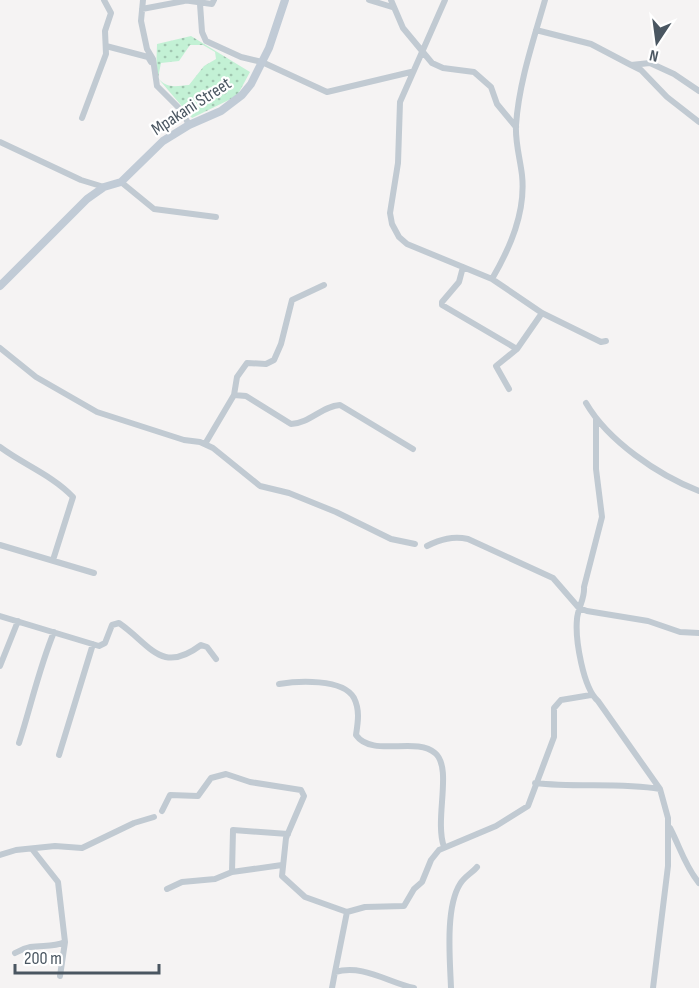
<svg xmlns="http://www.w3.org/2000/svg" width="699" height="988" font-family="'Sofia Sans Condensed',sans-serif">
  <defs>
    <pattern id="grass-dots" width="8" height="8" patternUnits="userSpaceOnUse" patternTransform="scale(1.5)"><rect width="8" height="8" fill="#c3f1d5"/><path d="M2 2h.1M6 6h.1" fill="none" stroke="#a0c6b0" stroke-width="1.8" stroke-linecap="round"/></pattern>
  </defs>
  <rect width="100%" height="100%" fill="#f5f3f3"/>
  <path fill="url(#grass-dots)" fill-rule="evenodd" d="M191 36 250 72 237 96 192 118 156 76 157 44ZM190 45H203L215 52 216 59 204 66 189 85C176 86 167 89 158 78L161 63 179 61Z"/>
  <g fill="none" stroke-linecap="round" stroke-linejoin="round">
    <path stroke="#c1cad2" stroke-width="6" d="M143 0 141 21 147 49 153 59 157 86 182 111 189 125
      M183 0 212 4 214 0
      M369 0 392 7
      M391 0 403 28 432 63 443 68 474 72 491 87 497 104 516 127
      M445 0 400 102 398 163 390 213 392 224 399 237 407 244 492 279 542 313 601 342 606 341
      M200 4 202 32 206 41 241 57 262 62 327 92 411 72
      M142 9 184 1
      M536 30 591 44 631 65 650 63 674 74 699 91
      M106 46 148 57 151 62
      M631 65 641 70 667 97 699 122
      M82 118 106 54 105 31 111 13 104 0
      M0 142 81 180 104 187
      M121 182 154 209 216 217
      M463 267 459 282 442 302V305L517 349
      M492 279C510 248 526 212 522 175 520 158 515 142 516 125 519 82 533 42 545 0
      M0 348 36 377 97 412 184 440 200 442 213 448 260 486 289 493 336 512 391 539 415 544
      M509 389 496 366 517 349 542 313
      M234 395 237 377 247 363 266 364 274 360 281 344 292 300 324 285
      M586 403C608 441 658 475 699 491
      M596 419V469L602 517 584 587C585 599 578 607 577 619 575 639 583 688 598 701L660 789 668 818V866L653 988
      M205 444 234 395 246 396 291 424C310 423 322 406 340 405L413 449
      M0 447C24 465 52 475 73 497L53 560
      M0 545 94 573
      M427 546C441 539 453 536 468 539L553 578 579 608 587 611 648 621 680 632 699 633
      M0 616 99 646 105 643 112 625 119 623C151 645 161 675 201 645L207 647 216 659
      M0 666 18 621
      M279 684C297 681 343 678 354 698 360 710 358 722 356 735 372 758 416 736 435 753 453 768 434 819 444 847
      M19 743C31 706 39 668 54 632
      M59 755 93 644
      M535 783C577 788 618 782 660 789
      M162 811 170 795 198 796 211 778 226 774 250 782 301 790 304 796 286 838 282 876 305 897 347 912
      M670 828C680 847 685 866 699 883
      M0 855 16 850 55 846 82 848 134 823 154 817
      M232 872 233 830 288 834
      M167 889 182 882 215 879 232 872 282 865
      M15 953C36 941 47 950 65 942L58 882 32 849
      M335 972 347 912 365 907 404 906 414 889 422 882 431 860 439 850 496 826 528 806 554 737V708L561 700 591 695
      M60 976 65 942
      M332 988 335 972C363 964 387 982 414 988
      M451 988C450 960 445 908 460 884 464 877 472 873 477 867"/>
    <path stroke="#c1cbd6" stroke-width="8" d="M0 286 87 199 104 187 121 182 163 141 189 125 221 111 242 95 251 84 269 48 285 0"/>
  </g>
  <g text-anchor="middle" stroke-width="4.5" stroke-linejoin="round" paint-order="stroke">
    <g font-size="18" fill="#4a5661" stroke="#fff">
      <text transform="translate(191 106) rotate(-33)" y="6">Mpakani Street</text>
    </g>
  </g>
  <g transform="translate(657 42) rotate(193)" stroke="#ffffff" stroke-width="4.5" paint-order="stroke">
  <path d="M0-4.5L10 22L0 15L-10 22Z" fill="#4a5661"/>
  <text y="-9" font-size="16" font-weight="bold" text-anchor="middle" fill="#4a5661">N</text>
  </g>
  <path d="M15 964v9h144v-9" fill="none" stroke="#4a5661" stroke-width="3"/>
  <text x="24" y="964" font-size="18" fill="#4a5661" stroke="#ffffff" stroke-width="4.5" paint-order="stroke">200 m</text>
</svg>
